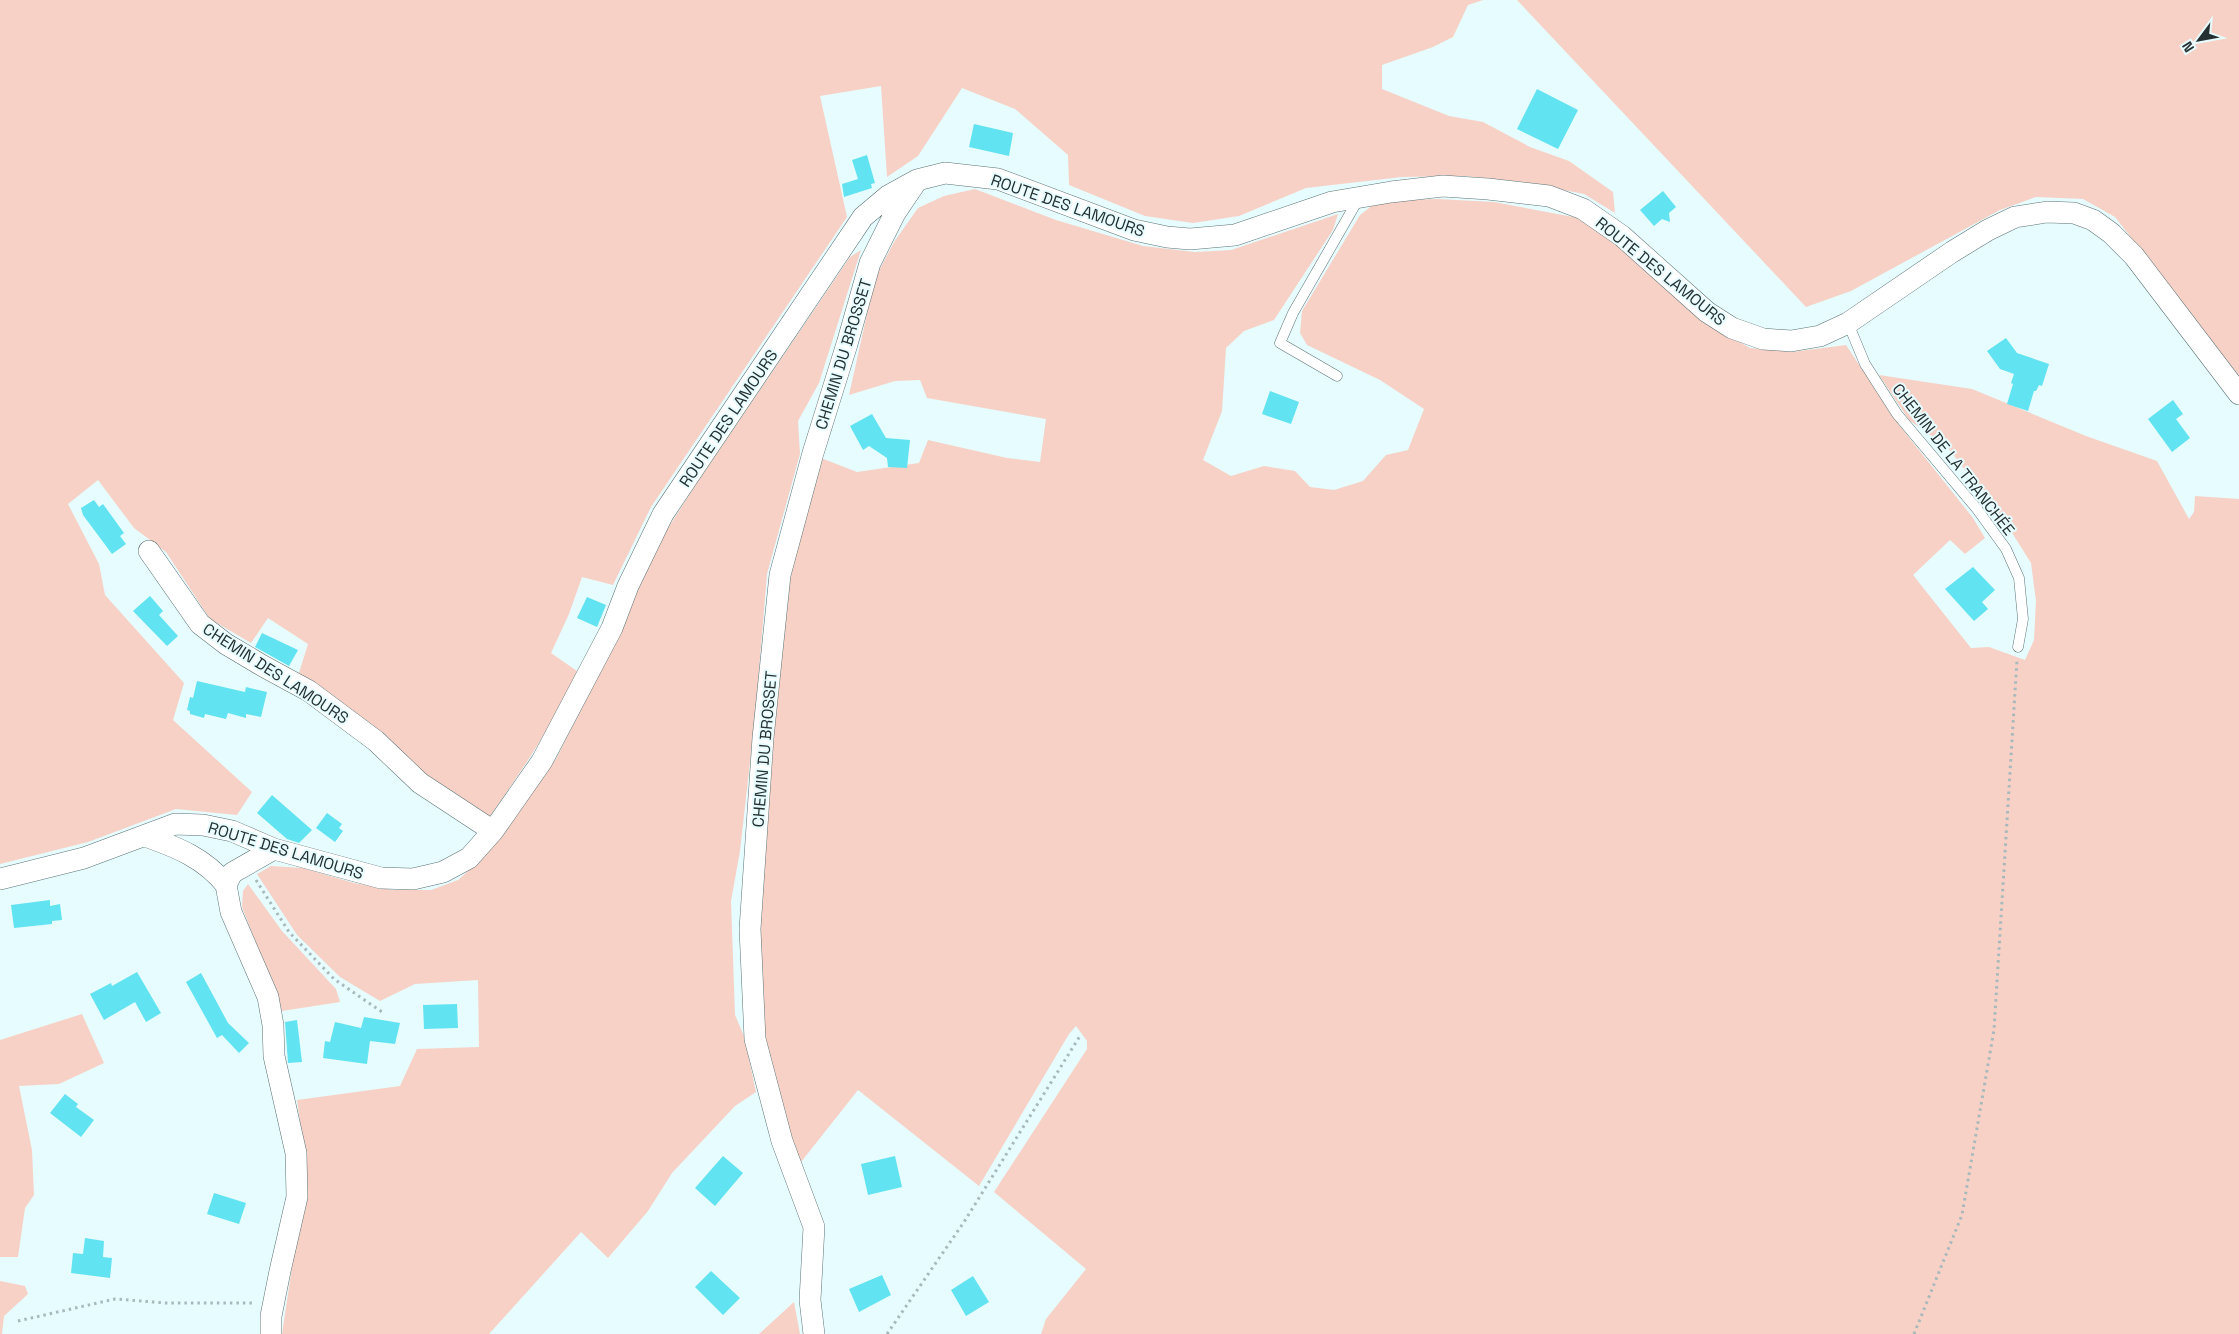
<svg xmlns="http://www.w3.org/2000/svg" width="2239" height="1334" font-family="'Space Grotesk',sans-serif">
  <rect width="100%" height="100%" fill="#e7fcfe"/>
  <path fill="#f7d1c5" d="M0 0H1483L1468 5 1453 37 1433 47 1382 65V89L1449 116 1483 122 1530 147 1569 161 1613 192 1615 213 1584 194 1522 182 1465 176 1402 177 1306 188 1239 216 1193 223 1145 216 1069 185 1068 155 1015 109 962 88 918 156 887 177 881 86 820 96 847 217 651 507 613 585 582 577 569 614 551 653 577 671C554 725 521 771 488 819L425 777 298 676 308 644 268 618 251 643 210 619 166 552 134 528 98 480 68 504 99 564 105 595 184 683 173 720 252 792 237 815 176 809 88 842 0 864Z
    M1517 0H2239V376L2115 217 2083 199 2036 197 2000 210 1851 291 1806 307Z
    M975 189 1056 220 1143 246 1195 252 1231 250 1338 214 1333 230 1274 320 1244 331 1226 348 1222 411 1203 460 1231 476 1264 466 1295 471 1310 487 1334 490 1363 481 1386 455 1408 450 1424 409 1380 380 1307 345 1300 333 1302 311 1360 215 1378 201 1438 199 1494 202 1584 219 1640 263 1707 324 1750 348 1792 352 1846 345 1899 425 1973 518 1985 538 1965 554 1950 540 1913 575 1971 648 1989 647 2025 660 2034 640 2036 601 2031 563 2009 528 1948 448 1909 420 1879 375 1972 389 2086 436 2157 461 2189 519 2194 512 2195 496 2239 499V1334H1041L1046 1319 1086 1269 994 1192 1087 1049V1041L1076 1026 1069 1034 979 1186 858 1090 801 1162 789 1141 765 1040 759 902 778 655 789 571 821 458 857 472 919 463 928 440 1007 458 1040 462 1046 419 927 398 920 380 895 381 849 395 875 278 894 242 918 208 944 196Z
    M861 250 819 383 798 421 800 454 767 574 755 718 740 851 731 901 735 1015 744 1036 756 1092 735 1106 672 1173 648 1211 608 1258 581 1232 489 1334H282L293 1260 307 1201 306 1166 297 1100 400 1086 417 1049 479 1047 478 980 415 984 380 1001 340 977 297 935 257 874 271 866 303 868 354 883 392 890H431L458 880 486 855 556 759 622 629 644 575 666 531 695 486 850 257Z
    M248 884 282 931 336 989 340 1002 282 1011 242 907 243 891Z
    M82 1014 104 1063 59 1084 19 1086 32 1150 34 1195 25 1208 18 1257H0V1040Z
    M0 1281 25 1286 28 1294 4 1316 2 1334H0Z
    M794 1302 800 1334H759Z"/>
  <path fill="#61e3f2" d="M1537 89 1578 110 1558 149 1517 129Z
    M974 124 1013 133 1009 156 969 147Z
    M867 155 875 183 871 184 872 188 844 197 842 184 858 179 852 160Z
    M1663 191 1676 207 1669 213 1670 222 1662 219 1654 226 1640 210Z
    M2006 338 2017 353 2049 364 2042 386 2039 385 2036 391H2034L2028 411 2007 404 2013 384 2011 383 2014 374 2000 369 1987 351Z
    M1270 391 1299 402 1291 424 1262 414Z
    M2173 400 2183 414 2176 419 2190 438 2172 452 2148 419Z
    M872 414 886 438 910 440 907 468 888 467 887 458 869 446 863 450 850 426Z
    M94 500 99 507 103 504 124 533 120 536 126 544 112 554 83 515 81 508Z
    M1973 567 1995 590 1982 602 1988 609 1974 621 1945 589Z
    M150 596 163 611 159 615 178 636 167 646 133 611Z
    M587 597 606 605 597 627 577 618Z
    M262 633 298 650 289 666 255 647Z
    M197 681 245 692 246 687 267 692 261 717 246 714V718L228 713 226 719 205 714 204 718 190 714V711L187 710 190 697 193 698Z
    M272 795 312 830 299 843 287 839 257 813Z
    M327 813 342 824 339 828 343 831 335 842 316 828Z
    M50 900V906L60 904 62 920 52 921V924L14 928 11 905Z
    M137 972 161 1013 146 1022 135 1002 104 1020 90 994 111 983 112 986Z
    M201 973 228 1023 249 1043 239 1053 222 1035 217 1038 186 982Z
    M457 1004 458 1028 424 1029 423 1005Z
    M364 1017 400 1023 395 1044 370 1041 367 1064 323 1058 325 1041 330 1042 335 1022 361 1028Z
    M297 1020 302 1062 288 1063 285 1022Z
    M65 1094 78 1104 76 1107 94 1120 81 1137 50 1113Z
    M723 1156 743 1173 715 1206 695 1188Z
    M895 1156 902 1187 868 1195 861 1164Z
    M214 1193 246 1203 239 1224 207 1214Z
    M85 1238 104 1241 103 1257 112 1258 110 1278 71 1273 73 1253 83 1254Z
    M711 1271 740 1298 723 1315 695 1287Z
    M882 1275 891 1295 859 1312 849 1289Z
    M973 1276 989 1302 966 1316 951 1290Z"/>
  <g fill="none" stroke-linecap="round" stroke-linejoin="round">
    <defs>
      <path id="service" d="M1848 323 1865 364 1897 414 1977 509 2006 549 2019 578 2023 619 2018 647
        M1337 376 1280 343 1293 313 1359 198"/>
      <path id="minor" d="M149 551 200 624 226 644 263 666 309 691 376 741 420 783 493 831
        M145 836C176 847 205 858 226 885
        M0 879 84 858 175 824 203 825 232 831 274 849 381 878 413 879 443 872 469 858 493 831 542 761 612 628 628 586 663 514 863 217 888 196 917 180 945 173 998 179 1134 230 1167 237 1190 239 1235 235 1332 202 1391 192 1443 186 1488 189 1549 196 1583 209 1622 236 1707 312 1732 328 1763 339 1791 341 1820 336 1848 323 1952 252 1988 230 2015 217 2047 212 2074 213 2093 220 2111 233 2134 256 2239 394
        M271 1334V1316L280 1271 297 1197 296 1153 274 1056 273 1025 268 997 231 912 226 885 232 873 274 849
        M814 1334 810 1300 814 1227 782 1141 755 1039 750 929 763 738 780 575 813 453 847 344 870 263 895 213 916 182"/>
    </defs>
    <use href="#service" stroke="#5c7375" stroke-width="11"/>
    <use href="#minor" stroke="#5c7375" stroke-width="22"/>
    <path stroke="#a8b9bb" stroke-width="3" stroke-dasharray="2.5 4" stroke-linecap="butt" d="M256 880 289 932 334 979 382 1012
      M18 1321 115 1299 166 1303H255
      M887 1334 964 1222 1080 1036
      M1914 1334 1962 1215 1994 1030 2017 660"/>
    <use href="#service" stroke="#fff" stroke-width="10"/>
    <use href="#minor" stroke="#fff" stroke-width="21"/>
  </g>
  <g text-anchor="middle" stroke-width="4" stroke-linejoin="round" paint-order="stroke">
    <g font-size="16" fill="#263031" stroke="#e7fcfe">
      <text transform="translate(1068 205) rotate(19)" y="6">ROUTE DES LAMOURS</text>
      <text transform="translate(1661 271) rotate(39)" y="6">ROUTE DES LAMOURS</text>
      <text transform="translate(843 354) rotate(-73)" y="6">CHEMIN DU BROSSET</text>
      <text transform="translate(728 418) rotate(-56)" y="6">ROUTE DES LAMOURS</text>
      <text transform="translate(1954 459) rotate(52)" y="6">CHEMIN DE LA TRANCHÉE</text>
      <text transform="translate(276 673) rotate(33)" y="6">CHEMIN DES LAMOURS</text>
      <text transform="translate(764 749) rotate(-85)" y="6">CHEMIN DU BROSSET</text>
      <text transform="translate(286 850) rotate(17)" y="6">ROUTE DES LAMOURS</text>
    </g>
  </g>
  <g transform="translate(2199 40) rotate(238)" stroke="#e7fcfe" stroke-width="4" paint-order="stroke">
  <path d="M0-4L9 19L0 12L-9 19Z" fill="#263031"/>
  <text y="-8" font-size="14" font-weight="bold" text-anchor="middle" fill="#263031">N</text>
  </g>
</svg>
